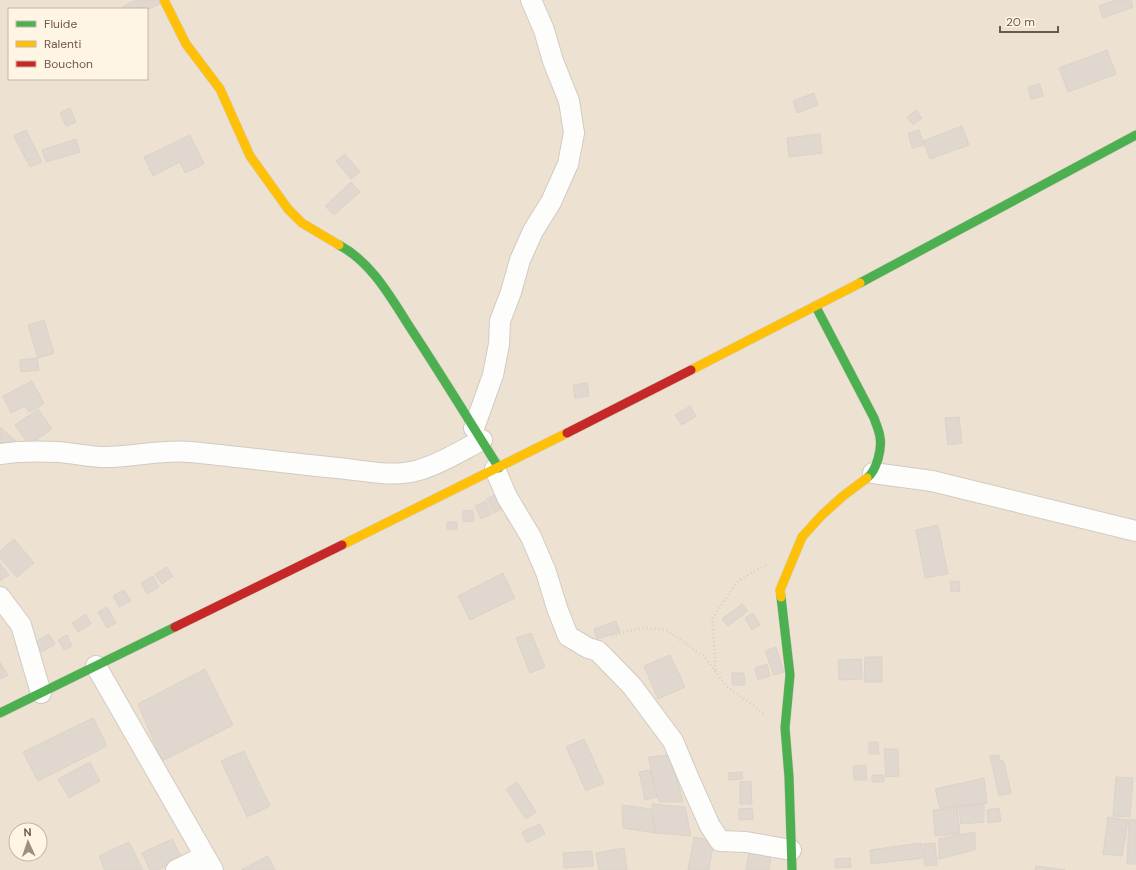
<svg xmlns="http://www.w3.org/2000/svg" width="1136" height="870" font-family="'DM Sans',sans-serif">
  <rect width="100%" height="100%" fill="#f4efe5"/>
  <path fill="#ede2d2" fill-rule="evenodd" d="M0 0H1136V870H0ZM9 9H147V79H9ZM16 830H40V854H16Z"/>
  <path fill="#e0d7ce" stroke="#dcd2c8" d="M136 0H158L160 4 147 10 125 9 123 6Z
    M1115 0H1131L1133 7 1103 18 1099 6Z
    M1107 50 1116 74 1068 92 1059 68Z
    M1040 84 1043 96 1031 99 1028 87Z
    M814 93 818 105 797 113 793 101Z
    M70 108 76 122 66 126 60 113Z
    M916 110 922 118 913 125 907 117Z
    M962 126 969 145 930 159 923 141Z
    M26 130 42 162 30 167 14 136Z
    M919 130 924 145 912 148 908 133Z
    M820 134 822 153 789 157 787 138Z
    M190 135 204 164 185 173 180 162 153 176 144 157Z
    M76 139 80 152 46 162 42 150Z
    M345 154 360 172 351 179 336 161Z
    M351 182 360 192 334 215 325 206Z
    M44 320 54 353 38 358 28 325Z
    M37 358 39 370 21 372 20 360Z
    M32 381 44 404 29 412 25 406 11 413 3 396Z
    M587 383 589 396 575 398 573 385Z
    M690 406 696 416 682 425 675 415Z
    M38 409 52 429 29 445 15 425Z
    M959 417 962 443 948 445 945 418Z
    M0 427 17 442 4 453 0 449Z
    M498 493 506 507 494 513 487 499Z
    M486 501 492 514 481 519 475 506Z
    M473 510 474 521 463 522V511Z
    M447 522H457V529H447Z
    M938 525 948 574 925 578 916 530Z
    M14 539 34 563 17 577 0 558V551Z
    M0 563 9 575 0 581Z
    M167 567 173 576 162 584 155 574Z
    M503 573 515 598 470 620 458 596Z
    M153 576 159 587 147 594 141 583Z
    M950 581H959L960 591 951 592Z
    M124 590 131 601 119 607 113 596Z
    M742 604 748 611 728 626 722 619Z
    M107 607 116 623 107 628 98 612Z
    M753 613 760 625 752 630 745 618Z
    M86 614 91 624 78 632 72 623Z
    M616 621 620 632 597 639 594 629Z
    M531 633 545 667 530 673 516 638Z
    M49 634 55 644 42 652 35 642Z
    M67 635 72 646 64 650 58 640Z
    M776 647 784 672 774 675 765 651Z
    M670 655 685 687 658 699 644 666Z
    M865 657H882V682H864Z
    M861 659 862 679 839 680 838 660Z
    M0 662 8 675 1 679 0 678Z
    M767 664 770 676 758 680 755 668Z
    M205 669 233 725 162 761 138 704Z
    M732 673H744L745 685H732Z
    M93 718 107 746 38 781 23 752Z
    M584 739 604 783 586 791 566 747Z
    M869 742H878L879 754H869Z
    M884 749H898L899 776 886 777Z
    M244 751 270 806 247 817 221 761Z
    M671 755 683 802H659L648 757Z
    M999 755 1000 760 1004 762 1011 793 999 796 990 756Z
    M90 762 100 781 69 798 58 779Z
    M866 765 867 780H854L853 766Z
    M650 770 657 797 645 800 639 772Z
    M742 772 743 779 729 780 728 773Z
    M872 775H884V782H872Z
    M1116 777 1133 778 1130 817 1113 816Z
    M984 778 987 803 940 808 935 789Z
    M751 781 752 804H740V782Z
    M517 782 536 812 526 819 506 789Z
    M652 804 685 807 691 836 655 833Z
    M984 804V822L961 824 959 806Z
    M622 805 651 809 655 833 623 828Z
    M957 807 960 834 935 836 933 810Z
    M752 808 753 819 739 820V809Z
    M999 808 1001 821 988 823 987 810Z
    M1108 817 1128 820 1122 856 1103 854Z
    M1129 819 1136 820V864H1127Z
    M540 824 545 834 527 843 522 832Z
    M975 832V850L939 859V839Z
    M694 837 714 841 709 870H688Z
    M172 839 182 858 158 870H150L142 853Z
    M129 842 143 870H105L99 856Z
    M921 843 923 858 871 864 870 850Z
    M935 843 937 865 925 866 923 844Z
    M750 847 772 850 769 870H746Z
    M624 848 627 870H599L596 853Z
    M592 851 593 866 564 868 563 853Z
    M268 856 275 870H241Z
    M850 858 851 867 835 868V859Z
    M1036 866 1065 870H1035Z"/>
  <g fill="none" stroke-linecap="round" stroke-linejoin="round">
    <defs>
      <path id="street" d="M474 428 493 375 499 344 500 321 511 292 520 260 533 231 551 202 568 164 574 133 569 101 553 61 544 30 531 0
        M0 454C19 451 39 451 57 452 72 453 86 456 100 457 130 458 160 449 190 452 242 457 295 464 347 469 370 472 396 477 419 470 441 464 462 450 482 440
        M495 469 507 497 531 537 546 572 557 608 568 636 588 648 598 651 632 686 673 741 689 779 710 826 720 841 746 842 791 850
        M873 473 932 481 1136 531
        M0 597 21 625 41 693
        M96 666 213 870
        M176 870 205 856"/>
      <path id="fast" d="M339 245C373 263 392 300 413 332 442 376 470 422 499 468
        M860 283 1136 135
        M816 307 874 418C876 424 879 430 880 437 882 449 877 470 867 478
        M781 597 790 675 785 728 789 777 792 870
        M0 713 175 627"/>
      <path id="slow" d="M164 0 186 44 220 89 250 156 288 209 302 223 339 245
        M691 370 860 283
        M342 545 567 433
        M781 597 780 590 802 537 822 515 843 496 867 478"/>
      <path id="jam" d="M567 433 691 370
        M175 627 342 545"/>
    </defs>
    <use href="#street" stroke="#d2cac2" stroke-width="22"/>
    <use href="#fast" stroke="#d4cbc2" stroke-width="10"/>
    <use href="#slow" stroke="#d4cbc2" stroke-width="10"/>
    <use href="#jam" stroke="#d4cbc2" stroke-width="10"/>
    <path stroke="#d6cfc9" stroke-width="2.5" stroke-dasharray="1 3" stroke-linecap="butt" d="M612 637 627 631 647 628 666 630 705 657 726 686 754 706 765 715
      M715 670V655L712 619 726 598 739 580 768 564"/>
    <use href="#street" stroke="#fdfdfb" stroke-width="20"/>
    <use href="#fast" stroke="#4caf50" stroke-width="9"/>
    <use href="#slow" stroke="#ffc107" stroke-width="9"/>
    <use href="#jam" stroke="#c62828" stroke-width="9"/>
  </g>
  <rect x="8" y="8" width="140" height="72" fill="#fef5e5" stroke="#c5b6a7"/>
  <rect x="16" y="21" width="20" height="6" fill="#4caf50" stroke="#c5b6a7"/>
  <text x="44" y="28" font-size="12" fill="#6f5849">Fluide</text>
  <rect x="16" y="41" width="20" height="6" fill="#ffc107" stroke="#c5b6a7"/>
  <text x="44" y="48" font-size="12" fill="#6f5849">Ralenti</text>
  <rect x="16" y="61" width="20" height="6" fill="#c62828" stroke="#c5b6a7"/>
  <text x="44" y="68" font-size="12" fill="#6f5849">Bouchon</text>
  <g transform="translate(28 842) rotate(357)"><circle r="19" fill="#fef5e5" stroke="#c5b6a7"/>
  <path d="M0-3L7 15L0 10L-7 15Z" fill="#9e8d80"/>
  <text y="-6" font-size="11" font-weight="bold" text-anchor="middle" fill="#6f5849">N</text>
  </g>
  <path d="M1000 26v6h58v-6" fill="none" stroke="#6f5849" stroke-width="2"/>
  <text x="1006" y="26" font-size="12" fill="#6f5849" stroke="#fef5e5" stroke-width="3" paint-order="stroke">20 m</text>
</svg>
